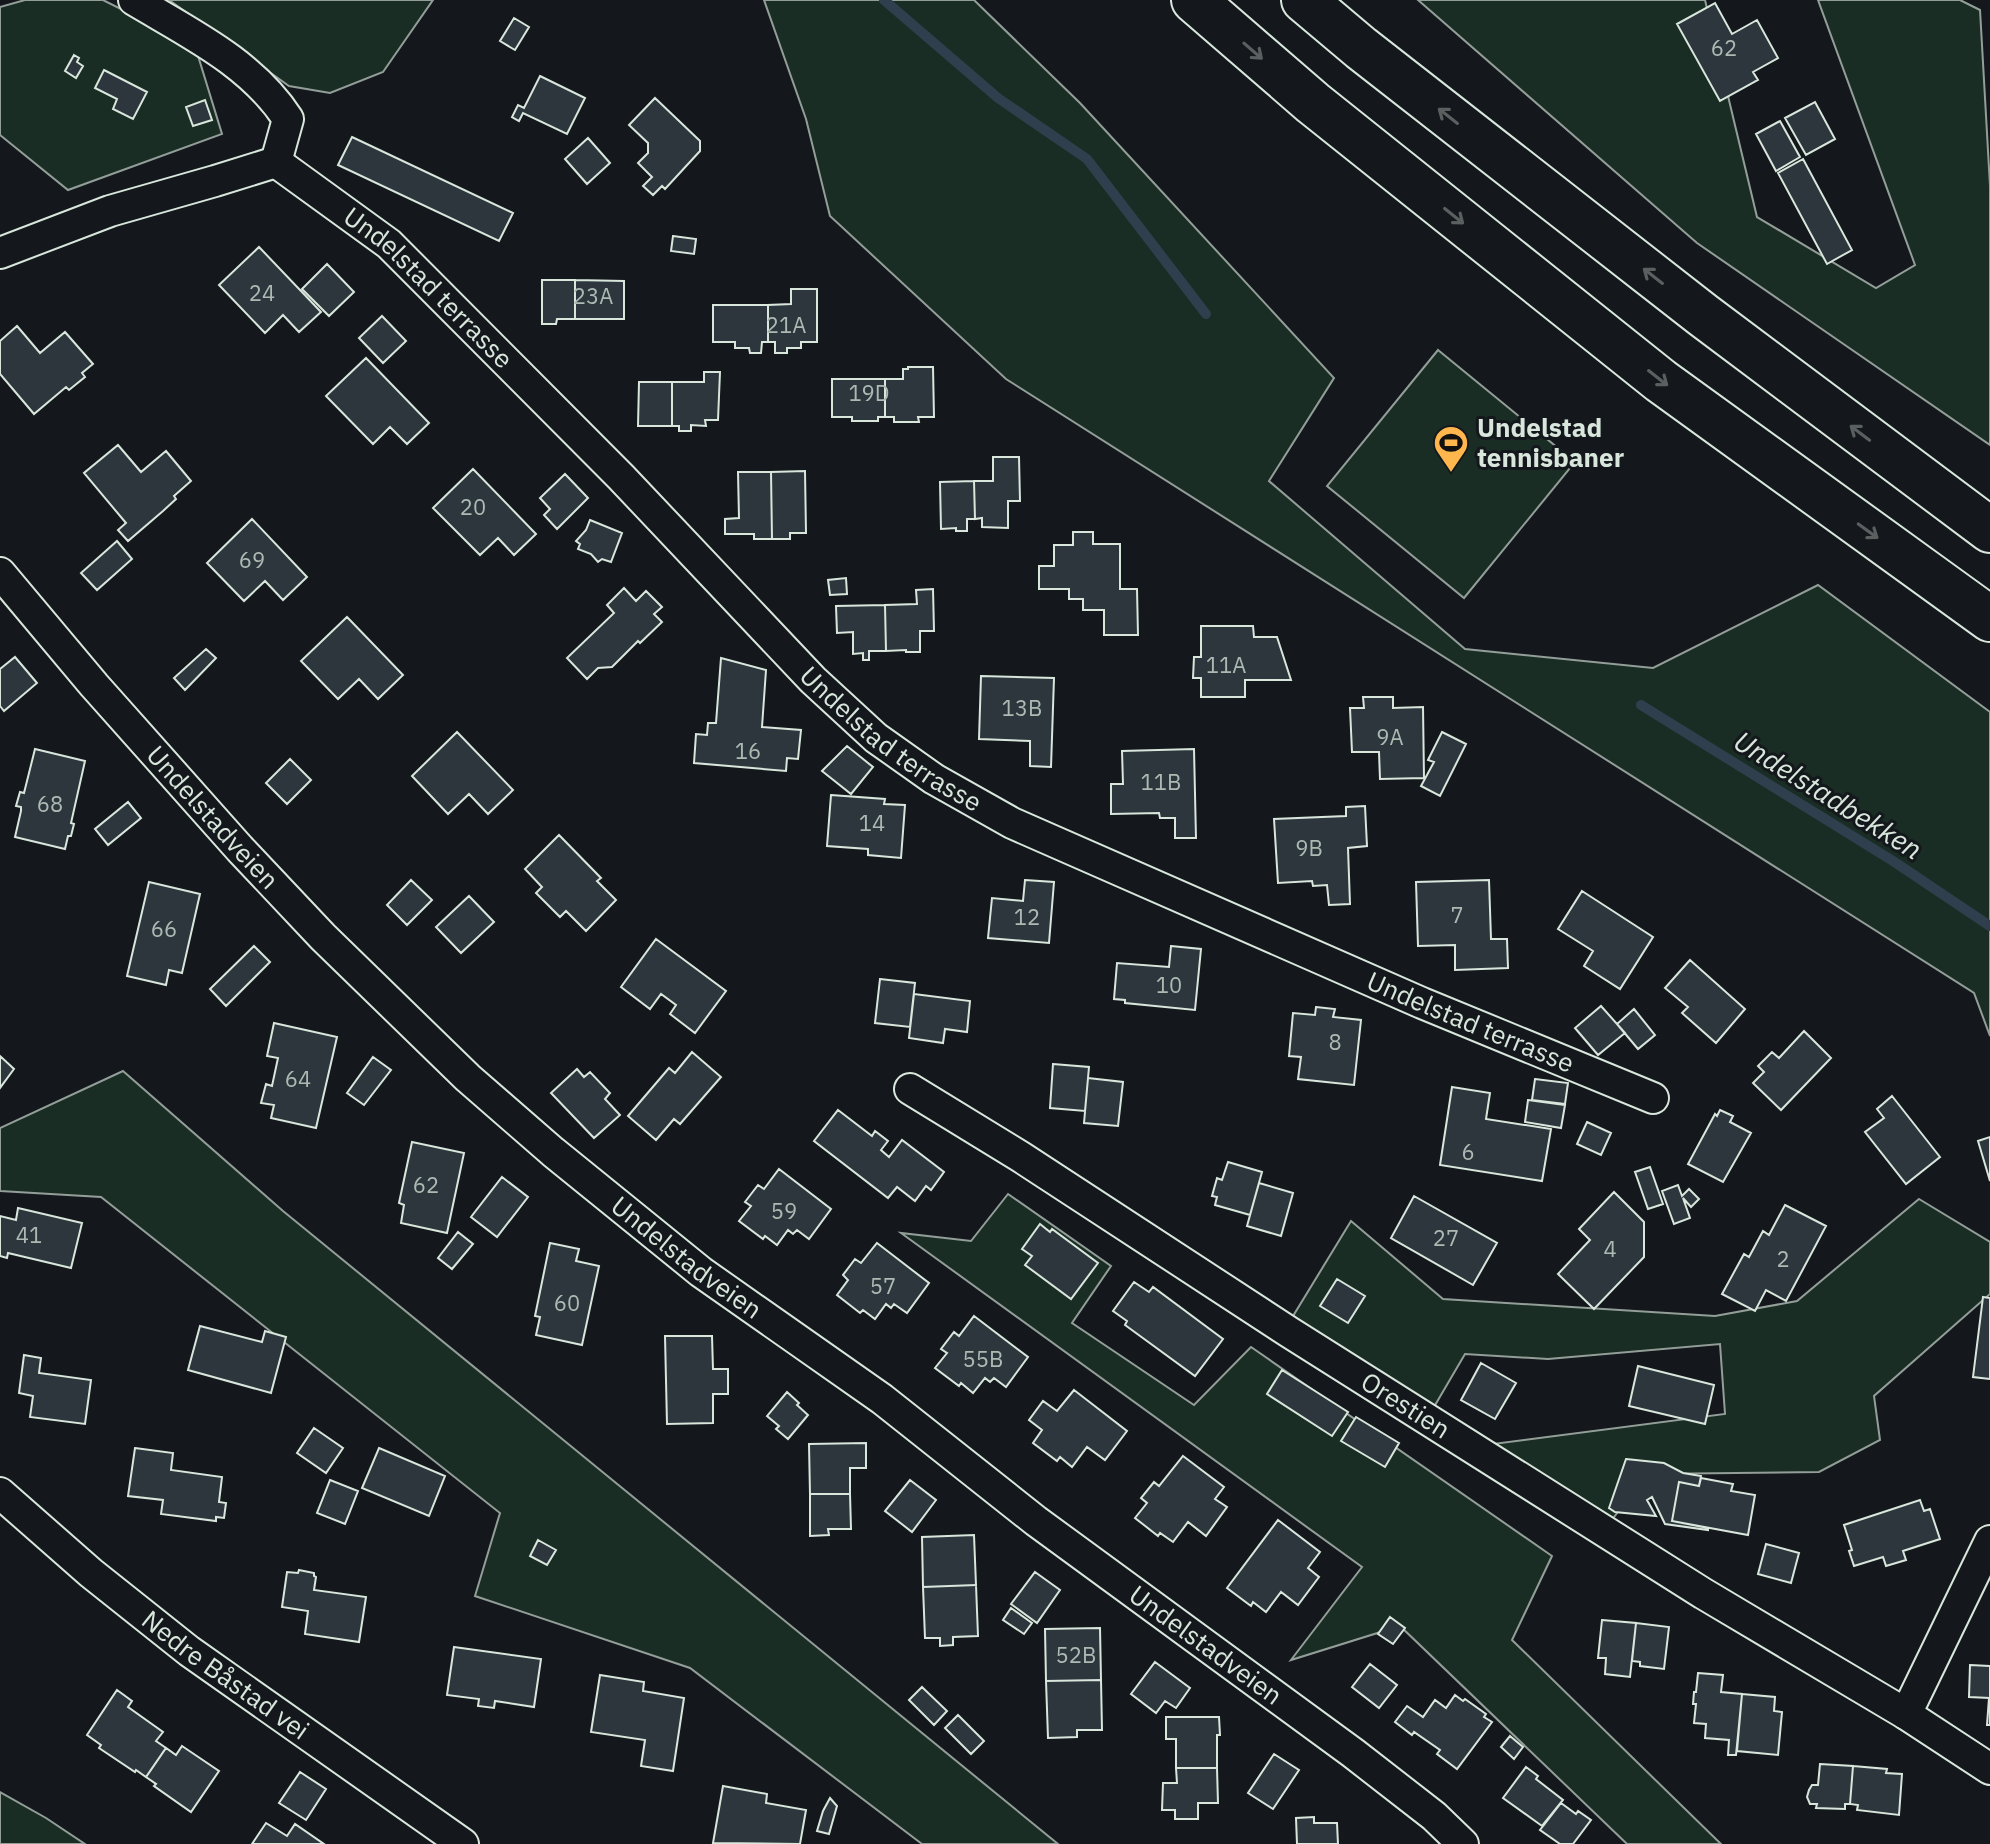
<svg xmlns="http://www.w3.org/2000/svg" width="1990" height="1844" font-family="'IBM Plex Sans',sans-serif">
  <rect width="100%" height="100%" fill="#14181c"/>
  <path fill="#1a2d24" stroke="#939e99" stroke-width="2" d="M25 0H103L195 46 222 134 68 190 0 135V7Z
    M169 0H433L383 72 330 93 289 86Z
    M764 0H974L1080 103 1334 378 1269 481 1465 649 1653 668 1818 585 1990 712V1036L1974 993 1006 379 830 216 806 119Z
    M1418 0H1705L1757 217 1876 288 1915 265 1818 0H1960L1980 10 1990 186V445L1697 243Z
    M1438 350 1575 462 1464 598 1327 486Z
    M123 1071 283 1211 1058 1844H922L690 1668 475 1596 500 1513 101 1197 0 1191V1128Z
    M1008 1194 1111 1266 1072 1323 1194 1405 1251 1347 1552 1556 1512 1640 1721 1844H1627L1400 1626 1291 1660 1362 1567 901 1233 971 1241Z
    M1919 1199 1990 1242V1294L1874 1396 1880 1440 1819 1472 1647 1474 1611 1521 1485 1445 1725 1414 1720 1344 1548 1359 1465 1354 1431 1412 1290 1321 1351 1221 1443 1299 1715 1316 1797 1301Z
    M0 1792 46 1818 85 1844H0Z"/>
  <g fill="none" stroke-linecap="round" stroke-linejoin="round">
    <path stroke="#2f3f4d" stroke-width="10" d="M884 0 998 98 1087 159 1206 314
      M1641 705 1893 861 1990 926"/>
  </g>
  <path fill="#2c363c" stroke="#d8e6dc" stroke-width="2" d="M1715 3 1732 34 1757 20 1778 58 1753 72 1758 80 1720 101 1677 24Z
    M514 18 529 27 515 50 500 41Z
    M74 55 79 58 77 62 83 66 76 78 65 71Z
    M104 70 147 92 133 119 113 109 117 99 95 88Z
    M540 76 585 98 567 134 523 113 519 121 512 117 518 105 524 108Z
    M655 98 700 141V151L665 189 662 186 653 195 643 186 652 177 638 163 648 153V143L629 125Z
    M205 100 212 120 193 126 186 107Z
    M1815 102 1835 139 1806 155 1785 118Z
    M1780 121 1800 157 1776 171 1756 134Z
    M352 137 513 213 499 241 338 165Z
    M588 138 610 163 587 184 565 159Z
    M1803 159 1852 250 1827 264 1778 173Z
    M673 236 696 239 694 254 671 251Z
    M259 247 321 312 299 332 283 315 265 333 219 285Z
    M327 264 354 292 329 316 302 289Z
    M542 280H575V319H557L556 324H542Z
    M575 280 624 281V319H575Z
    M791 289H817V342H801V348H787V353H775V342H768V305L791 304Z
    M713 305H768V342H762L761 353H750L749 348H735V342H713Z
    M382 316 406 341 383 363 359 338Z
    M17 326 40 353 65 332 93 364 82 373 85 377 69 390 66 387 34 414 0 374V341Z
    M366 358 429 423 407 444 390 427 373 444 326 396Z
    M908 367H933L934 417H918L919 422H894V417H885V379H903V369H908Z
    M704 372H720L718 420H705L706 426 691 425V431H679V426H672V382H704Z
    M832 379H885V417H878V421H852V417H832Z
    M639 382H672V426H638Z
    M118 445 141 472 166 451 191 481 174 496 176 499 163 511 128 541 118 530 126 523 84 473Z
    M993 457H1019L1020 501H1008V528L982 527V518L975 519 974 481H993Z
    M473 469 536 534 514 555 498 538 480 555 433 508Z
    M805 471 806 533H790V539H772L771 472Z
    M738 472H771L772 539H754V534H725V519L739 518Z
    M565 474 588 498 557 529 544 515 550 509 540 498Z
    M974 481 975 519H967V531H956V528L941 529 940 482Z
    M252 519 307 577 283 600 265 581 244 601 207 563Z
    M590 520 622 533 611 562 602 559 598 562 591 554 578 549 580 544 576 541 586 530Z
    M1073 532H1093V544H1120V589H1137L1138 635H1104V610H1083V599H1069V589H1039V566H1054V545H1073Z
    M117 541 132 559 97 590 81 573Z
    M846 578 847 594 830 595 828 580Z
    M624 588 636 601 646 591 662 607 654 614 662 622 640 643 638 641 612 667 598 668 587 679 567 658 614 613 607 605Z
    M933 589 934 631H920V652H906V650L886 651 885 605 917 604 916 590Z
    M885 605 886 651H869V660H863V653L853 654V632L837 633 836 606Z
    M347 617 403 675 378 699 359 679 338 699 301 661Z
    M1201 626H1253L1254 637H1277L1291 680H1245V697H1201V678H1193L1194 657H1201Z
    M206 649 216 658 185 690 174 678Z
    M15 657 37 683 4 711 0 706V669Z
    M721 658 766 670 762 727 801 730 798 759 787 758 786 771 694 763 696 734 707 735 708 723H716Z
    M981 676 1054 678 1051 767 1030 766V741L979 739Z
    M1363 697H1393V708L1423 707 1424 778 1380 779 1379 752H1352L1350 708H1364Z
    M457 732 513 790 488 814 469 794 448 814 412 776Z
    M1442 732 1466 744 1440 796 1421 786 1434 762 1428 760Z
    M847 746 873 767 851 794 822 771Z
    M35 749 85 761 71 823 74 824 71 836H68L65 849 15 837 21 811V807L16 806 20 792 24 793Z
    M1194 749 1196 838H1175V818H1160L1159 813 1111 814V784H1123L1122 751Z
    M290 759 311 780 287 804 266 783Z
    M831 795 885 799 884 804 905 805 901 858 868 855V849L827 846Z
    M128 802 141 818 108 845 95 829Z
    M1365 806 1367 846 1348 848 1350 904 1329 905 1327 885 1313 886 1312 881 1278 883 1274 819 1346 816V807Z
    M559 835 601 878 597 881 616 900 586 931 566 911 560 917 536 893 542 887 525 869Z
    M411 880 432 900 407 925 387 905Z
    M1025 880 1054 882 1049 943 988 938 992 898 1023 901Z
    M1489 880 1491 939H1507L1508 968 1455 970V945L1418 946 1416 882Z
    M149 882 200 894 182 973 169 970 166 985 127 976Z
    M1582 891 1653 937 1620 989 1584 966 1593 951 1558 929Z
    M469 896 494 922 461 953 436 927Z
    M656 939 726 991 695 1033 670 1014 676 1005 661 994 650 1009 621 987Z
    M254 946 270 962 226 1006 210 989Z
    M1171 946 1201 949 1195 1010 1125 1003V1000L1114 999 1117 963 1169 967Z
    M1690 960 1745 1009 1716 1043 1682 1013 1688 1007 1665 988Z
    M880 979 915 983 910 1027 875 1023Z
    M914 994 970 1001 967 1032 945 1029 943 1043 909 1038Z
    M1601 1006 1625 1033 1598 1055 1575 1028Z
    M1316 1007 1335 1009 1333 1017 1361 1020 1354 1085 1298 1079 1301 1057 1289 1056 1293 1013 1315 1015Z
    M1634 1009 1655 1035 1638 1049 1617 1024Z
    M274 1023 337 1037 316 1128 271 1118 274 1105 261 1103 266 1084 272 1086 278 1058 267 1056Z
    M1804 1031 1831 1058 1781 1110 1753 1083 1764 1072 1758 1066 1772 1052 1779 1058Z
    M692 1052 721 1077 680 1124 674 1119 656 1140 628 1116 669 1068 675 1073Z
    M0 1056 14 1069 0 1088Z
    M373 1057 391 1070 364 1105 347 1093Z
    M1053 1064 1089 1067 1085 1111 1050 1108Z
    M577 1069 584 1077 590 1072 610 1093 605 1099 620 1115 594 1138 551 1093Z
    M1088 1078 1123 1082 1118 1126 1084 1123Z
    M1535 1079 1568 1083 1565 1104 1532 1100Z
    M1452 1087 1490 1093 1486 1119 1551 1129 1542 1181 1440 1165Z
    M1892 1096 1940 1157 1906 1184 1865 1132 1884 1118 1877 1109Z
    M1528 1100 1565 1105 1561 1128 1525 1122Z
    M838 1110 872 1136 875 1131 888 1141 881 1150 889 1157 902 1140 944 1172 931 1190 926 1186 915 1201 897 1187 888 1198 814 1141Z
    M1720 1110 1733 1116 1730 1122 1751 1133 1723 1182 1688 1164 1715 1114 1717 1116Z
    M1587 1122 1611 1133 1601 1155 1577 1144Z
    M1990 1137V1181L1978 1141Z
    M412 1142 464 1153 447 1233 401 1223 404 1205 399 1203Z
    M1228 1162 1262 1172 1250 1215 1215 1205 1217 1197 1212 1196 1217 1178 1222 1180Z
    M1650 1167 1663 1204 1648 1209 1635 1172Z
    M779 1169 831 1209 809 1239 797 1230 793 1234 788 1230 777 1245 765 1236 763 1239 739 1221 751 1206 745 1202 758 1185 764 1189Z
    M502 1177 528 1197 497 1237 471 1217Z
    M1259 1183 1293 1193 1281 1236 1247 1226Z
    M1678 1185 1682 1196 1689 1189 1699 1199 1691 1207 1683 1198 1690 1218 1674 1224 1662 1191Z
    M1614 1192 1644 1222V1257L1594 1309 1558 1274 1590 1240 1579 1229Z
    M1414 1196 1497 1243 1473 1285 1391 1238Z
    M1785 1205 1826 1226 1786 1301 1766 1290 1755 1311 1722 1294 1744 1254 1749 1257 1763 1231 1769 1235Z
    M18 1208 82 1223 71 1268 8 1253 7 1258 0 1256V1216L16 1220Z
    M1040 1224 1050 1232 1052 1229 1098 1263 1071 1299 1025 1265 1032 1256 1022 1249Z
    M458 1232 473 1244 452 1269 438 1258Z
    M550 1243 579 1249 576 1261 599 1266 582 1345 536 1335 540 1317 535 1316Z
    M877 1243 929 1283 907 1313 894 1304 891 1308 886 1304 875 1319 863 1310 860 1313 837 1295 848 1280 843 1275 855 1259 861 1263Z
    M1337 1279 1365 1296 1348 1323 1320 1306Z
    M1134 1282 1149 1292 1153 1287 1223 1339 1195 1376 1125 1325 1127 1321 1113 1311Z
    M1983 1297 1990 1298V1379L1973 1377Z
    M974 1316 1028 1357 1006 1387 994 1378 990 1382 985 1378 973 1393 961 1383 959 1386 935 1368 947 1353 941 1349 954 1332 959 1336Z
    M200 1326 262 1342 265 1331 286 1337 271 1393 188 1370Z
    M665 1336H712L713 1369H728V1394H713V1423L667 1424Z
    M24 1355 41 1358 39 1373 91 1380 85 1424 30 1417 33 1396 19 1393Z
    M1481 1363 1516 1383 1495 1419 1461 1400Z
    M1638 1366 1714 1385 1705 1424 1629 1406Z
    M1282 1370 1348 1412 1332 1436 1267 1394Z
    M1074 1390 1127 1431 1105 1460 1087 1447 1072 1467 1060 1457 1057 1461 1033 1443 1042 1430 1029 1420 1043 1401 1057 1411Z
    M787 1392 799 1403 797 1405 808 1415 788 1439 776 1429 779 1426 767 1416Z
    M1356 1417 1399 1443 1385 1467 1341 1441Z
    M314 1428 343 1448 326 1473 297 1453Z
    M866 1443V1468H850V1494H810L809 1444Z
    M135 1448 173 1453 171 1470 222 1477 219 1502 226 1503 224 1518 216 1517V1521L161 1514 163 1500 128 1496Z
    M379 1448 445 1476 429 1516 362 1488Z
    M1183 1456 1224 1487 1215 1499 1227 1507 1206 1536 1188 1522 1173 1542 1160 1533 1158 1536 1135 1518 1147 1503 1141 1498 1154 1482 1159 1486Z
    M1626 1459 1664 1463 1683 1473 1701 1476 1699 1486 1679 1482 1672 1521 1708 1528V1530L1665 1524 1652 1497 1647 1500 1656 1516 1615 1512 1609 1508Z
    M1701 1478 1733 1484 1731 1491 1755 1495 1748 1535 1672 1521 1679 1482 1699 1486Z
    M330 1480 358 1491 345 1524 317 1513Z
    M910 1480 936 1500 912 1532 885 1511Z
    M810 1494H850L851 1529H828L829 1535 810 1536Z
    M1920 1500 1924 1511 1930 1509 1940 1539 1903 1551 1906 1560 1886 1566 1883 1557 1854 1566 1849 1551 1852 1550 1844 1525Z
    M1278 1520 1320 1552 1308 1568 1319 1577 1298 1605 1281 1592 1266 1612 1253 1602 1251 1606 1227 1588Z
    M974 1535 976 1585 923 1587 922 1537Z
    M538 1540 556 1550 547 1565 530 1556Z
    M1766 1544 1799 1553 1791 1583 1758 1574Z
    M299 1570 314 1573V1576L316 1577 314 1590 366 1597 359 1642 305 1634 308 1611 282 1607 287 1572 298 1573Z
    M1035 1572 1060 1590 1037 1623 1011 1604Z
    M976 1585 978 1636 953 1637V1645L940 1646V1638H925L923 1587Z
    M1011 1608 1032 1623 1024 1634 1003 1620Z
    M1390 1617 1405 1628 1393 1644 1378 1634Z
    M1602 1620 1636 1623 1630 1677 1605 1674 1606 1658H1598Z
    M1636 1623 1669 1627 1664 1669 1640 1666V1662L1632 1661Z
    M1100 1628 1101 1680 1046 1681 1045 1629Z
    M454 1647 541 1659 534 1707 495 1701 494 1708 478 1706 479 1699 447 1695Z
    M1155 1662 1190 1688 1176 1708 1165 1701 1156 1713 1131 1694Z
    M1370 1664 1397 1685 1379 1708 1352 1687Z
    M1970 1665 1990 1666V1698L1969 1697Z
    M1698 1673 1723 1675 1721 1692 1742 1694 1736 1755H1728L1729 1740 1705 1738 1706 1724 1694 1723 1696 1704H1693L1694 1692H1696Z
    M600 1675 644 1682 643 1691 684 1698 673 1771 641 1766 645 1740 591 1732Z
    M1101 1680 1102 1730H1077V1737L1048 1738 1046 1681Z
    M922 1687 947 1711 934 1725 909 1700Z
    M117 1690 132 1701 128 1707 163 1732 156 1741 166 1748 146 1777 136 1770 135 1772 99 1748 101 1745 87 1735Z
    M1742 1694 1775 1697 1774 1711 1782 1712 1778 1755 1737 1751Z
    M1455 1695 1463 1701 1465 1699 1486 1714 1484 1717 1492 1722 1457 1769 1437 1754 1440 1750 1414 1732 1412 1735 1395 1722 1407 1706 1423 1717 1435 1700 1446 1708Z
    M1989 1698H1990V1725H1987Z
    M958 1715 984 1741 971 1754 945 1728Z
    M1166 1717H1219L1220 1735H1217V1768H1176V1739H1166Z
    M1510 1736 1523 1747 1514 1759 1501 1747Z
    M182 1746 219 1771 191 1812 154 1786 156 1784 146 1777 166 1748 176 1755Z
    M1274 1754 1299 1770 1273 1809 1248 1793Z
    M1820 1764 1853 1766 1850 1804H1845V1809L1816 1808 1817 1804H1810L1807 1797 1809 1790 1812 1785H1818Z
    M1853 1766 1887 1769 1886 1773 1902 1774 1899 1815 1857 1810 1858 1805 1850 1804Z
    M1526 1767 1538 1776 1536 1779 1563 1800 1542 1826 1503 1798Z
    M1176 1768H1217L1218 1803H1198V1819H1175V1810H1162L1163 1783H1177Z
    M300 1772 326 1789 306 1820 279 1803Z
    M723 1786 767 1794 766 1803 806 1810 800 1844 713 1843Z
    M830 1798 837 1806 829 1834 817 1831 823 1811Z
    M1561 1803 1576 1814 1578 1811 1591 1820 1573 1844H1560L1540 1830Z
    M1314 1817V1823H1337L1338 1844H1297L1296 1818Z
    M266 1823 287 1836 295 1824 324 1844H252Z"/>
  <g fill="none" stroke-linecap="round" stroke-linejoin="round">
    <defs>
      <g id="minor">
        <path d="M134 0C189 33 252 63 288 119L276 162"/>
        <path id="s1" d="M276 162 389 244 621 477 813 680 876 738 934 779 1012 823 1422 1003 1653 1098"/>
        <path d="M0 253 110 211 215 181 276 162"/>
        <path id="s2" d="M0 573 94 685 240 849 323 937 468 1078 553 1152 701 1272 882 1399 1036 1521 1353 1753 1434 1816 1463 1844"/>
        <path id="s3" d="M910 1089 1021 1157 1289 1332 1704 1594 1906 1714 1990 1769"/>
        <path id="s4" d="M0 1493 91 1573 189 1651 463 1844"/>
        <path d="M1906 1714 1990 1541"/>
      </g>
      <path id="motorway" d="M1194 0 1313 103 1661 381 1990 619
        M1304 0 1361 48 1703 315 1990 530"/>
    </defs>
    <use href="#minor" stroke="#d8e6dc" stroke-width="34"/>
    <use href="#motorway" stroke="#d8e6dc" stroke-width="48"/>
    <use href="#minor" stroke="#14181c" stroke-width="30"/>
    <use href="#motorway" stroke="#14181c" stroke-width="44"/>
  </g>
  <defs><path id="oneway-shaft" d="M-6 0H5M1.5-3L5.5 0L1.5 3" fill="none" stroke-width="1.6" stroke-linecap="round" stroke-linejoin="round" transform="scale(2)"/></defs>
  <g stroke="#59605f">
    <use href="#oneway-shaft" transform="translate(1253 51) rotate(41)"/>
    <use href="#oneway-shaft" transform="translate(1448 116) rotate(-142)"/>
    <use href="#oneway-shaft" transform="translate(1454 216) rotate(39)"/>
    <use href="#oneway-shaft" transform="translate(1653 276) rotate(-142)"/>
    <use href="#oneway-shaft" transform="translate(1658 378) rotate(38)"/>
    <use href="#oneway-shaft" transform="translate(1860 433) rotate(-143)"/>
    <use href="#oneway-shaft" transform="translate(1868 531) rotate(36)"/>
  </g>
  <defs>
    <symbol id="stadium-pin" viewBox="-11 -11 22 30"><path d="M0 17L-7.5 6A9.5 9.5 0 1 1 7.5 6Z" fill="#ffb74d" stroke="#14181c"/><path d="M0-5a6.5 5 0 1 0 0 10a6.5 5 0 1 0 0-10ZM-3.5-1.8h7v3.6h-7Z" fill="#111"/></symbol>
  </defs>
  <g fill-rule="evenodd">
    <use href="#stadium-pin" x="1431" y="423" width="40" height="54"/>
  </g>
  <g text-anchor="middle" stroke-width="6" stroke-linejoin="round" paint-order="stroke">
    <g font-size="22" fill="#adbab4">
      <text x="1724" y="56">62</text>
      <text x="262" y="301">24</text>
      <text x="593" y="304">23A</text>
      <text x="786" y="333">21A</text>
      <text x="869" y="401">19D</text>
      <text x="473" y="515">20</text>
      <text x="252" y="568">69</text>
      <text x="1226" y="673">11A</text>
      <text x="1022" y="716">13B</text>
      <text x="1390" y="745">9A</text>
      <text x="748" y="759">16</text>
      <text x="1161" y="790">11B</text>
      <text x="50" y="812">68</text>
      <text x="872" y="831">14</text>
      <text x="1309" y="856">9B</text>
      <text x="1457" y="923">7</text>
      <text x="1027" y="925">12</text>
      <text x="164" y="937">66</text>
      <text x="1169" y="993">10</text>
      <text x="1335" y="1050">8</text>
      <text x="298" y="1087">64</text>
      <text x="1468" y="1160">6</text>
      <text x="426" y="1193">62</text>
      <text x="784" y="1219">59</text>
      <text x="29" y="1243">41</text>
      <text x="1446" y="1246">27</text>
      <text x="1610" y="1257">4</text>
      <text x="1783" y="1267">2</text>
      <text x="883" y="1294">57</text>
      <text x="567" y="1311">60</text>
      <text x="983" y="1367">55B</text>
      <text x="1076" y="1663">52B</text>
    </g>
    <g font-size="26" fill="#d8e6dc" stroke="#14181c">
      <text dy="9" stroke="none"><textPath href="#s1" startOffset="198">Undelstad terrasse</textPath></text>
      <text dy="9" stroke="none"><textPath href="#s1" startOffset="846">Undelstad terrasse</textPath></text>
      <text dy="9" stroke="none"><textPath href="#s2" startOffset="324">Undelstadveien</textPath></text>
      <text dy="9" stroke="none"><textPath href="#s1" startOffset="1494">Undelstad terrasse</textPath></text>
      <text dy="9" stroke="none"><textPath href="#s2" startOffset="972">Undelstadveien</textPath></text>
      <text dy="9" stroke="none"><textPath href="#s3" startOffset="588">Orestien</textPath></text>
      <text dy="9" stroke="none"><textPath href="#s2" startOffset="1620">Undelstadveien</textPath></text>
      <text dy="9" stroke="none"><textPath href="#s4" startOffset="290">Nedre Båstad vei</textPath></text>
    </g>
    <g font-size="26" font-weight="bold" fill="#d8e6dc" stroke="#14181c" text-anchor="start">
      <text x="1477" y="437">Undelstad<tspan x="1477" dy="30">tennisbaner</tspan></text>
    </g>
    <g font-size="28" font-style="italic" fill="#d8e6dc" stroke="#14181c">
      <text transform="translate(1828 795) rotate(32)" y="10">Undelstadbekken</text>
    </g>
  </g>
</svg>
